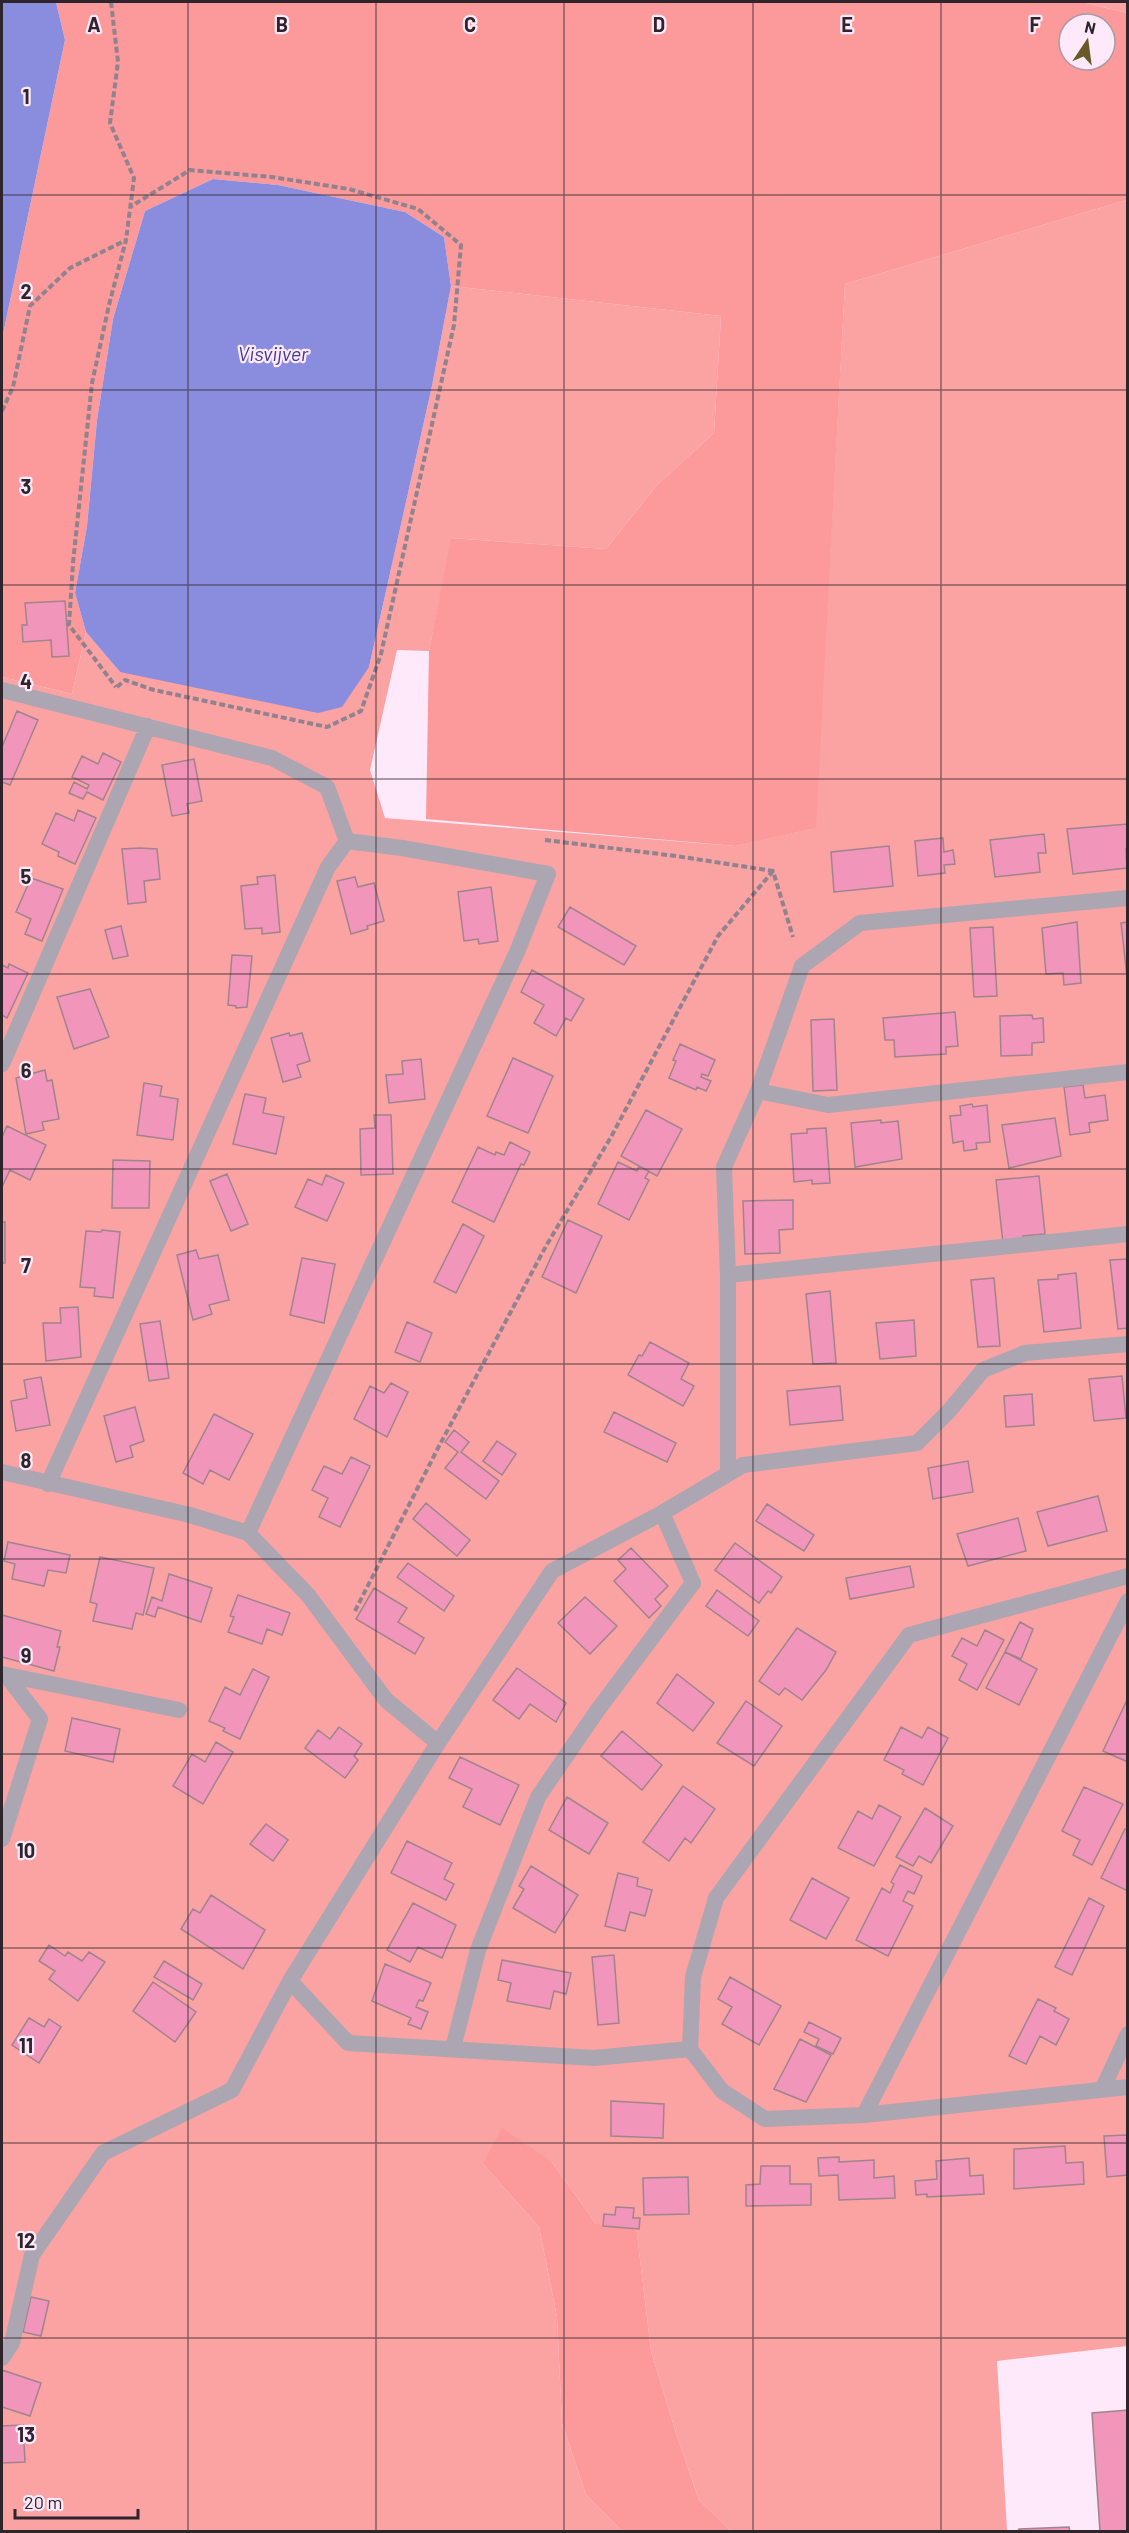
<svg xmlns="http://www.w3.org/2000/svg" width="1129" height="2533" font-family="Barlow,sans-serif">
  <rect width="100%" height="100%" fill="#fde9fa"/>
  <path fill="#fba2a2" d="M1082 2H1127V13Z
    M1127 200V2346L997 2361 1007 2531H731L699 2500 677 2436 651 2351 636 2226 596 2224 552 2162 483 2164 539 2227 557 2317 562 2423 586 2495 622 2531 2 2532V677L72 694 86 632 120 672 369 667 432 386 451 286 721 316 714 433 657 485 606 549 452 538 429 651 397 650 370 770 385 818 736 846 815 828 845 284Z"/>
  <path fill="#fc9a9b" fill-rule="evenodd" d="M56 2H1082L1127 13V200L845 284 816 828 736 846 426 819 429 651 451 538 606 549 657 485 714 433 721 316 451 286 444 237 405 212 278 185 213 179 145 211 113 319 97 420 87 526 75 593 86 632 72 694 2 677V339L65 40ZM1069 24H1105V60H1069Z
    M502 2128 552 2162 596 2224 636 2225 651 2351 677 2436 699 2500 731 2531H622L586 2495 562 2423 557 2317 539 2227 483 2164Z"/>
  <path fill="#8a8ddd" d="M2 2H56L65 40 2 339Z
    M213 179 278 185 405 212 444 237 451 286 432 386 369 667 342 707 318 713 120 672 86 632 75 593 87 526 97 420 113 319 145 211Z"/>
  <path fill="#f196ba" stroke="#a1838e" stroke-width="1.5" d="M65 601 69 656 52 657 51 640 23 642 22 625H27L25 603Z
    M17 711 38 720 10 785 2 782V747Z
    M103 753 121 762 103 800 87 792 83 799 69 793 74 782 87 789 89 785 72 777 82 756 98 764Z
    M194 759 202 801 187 804 189 813 172 816 162 765Z
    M78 810 96 818 75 864 58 856 59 852 42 844 56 813 74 821Z
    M1128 824V849H1126L1127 868 1073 874 1067 829Z
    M1044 834 1046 853H1038L1040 872 995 877 990 840Z
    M943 838 944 852 953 850 955 864 944 865 945 873 918 876 915 841Z
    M889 846 893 886 834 892 831 852Z
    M140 848 157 849 160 879 144 881 146 902 128 904 122 849Z
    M275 875 280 932 262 934V928L245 929 241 886 258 884 257 877Z
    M355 877 358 887 374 883 384 921 367 926 368 929 351 934 337 881Z
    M31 878 63 889 42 941 25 934 31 919 16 912Z
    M491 887 498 941 479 944 478 939 464 941 458 892Z
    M570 907 636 946 624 965 558 927Z
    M1077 922 1081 983 1064 985 1063 973 1046 974 1042 928Z
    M1128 922V977H1127L1121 923Z
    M121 926 128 956 113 959 105 930Z
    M993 927 997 996 974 997 970 928Z
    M232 955 252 956 247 1007 236 1008V1006L228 1005Z
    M9 964 28 973 7 1018 2 1015V965L8 968Z
    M532 970 584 999 571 1021 566 1018 556 1036 534 1023 544 1005 521 992Z
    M90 989 109 1037 74 1049 57 997Z
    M955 1012 958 1046 946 1047V1054L895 1057 894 1040H885L883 1018Z
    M1032 1015 1033 1019 1043 1018 1044 1042 1032 1043V1055L1001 1056 1000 1016Z
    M834 1019 837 1090 813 1091 811 1020Z
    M289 1033 290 1036 302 1033 310 1061 297 1065 301 1077 283 1082 271 1038Z
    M680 1044 715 1060 708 1076 702 1074 701 1077 711 1081 706 1091 697 1087 696 1090 669 1078 676 1061 673 1060Z
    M513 1058 553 1076 528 1133 487 1116Z
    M421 1059 425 1099 389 1103 386 1075 403 1074 402 1061Z
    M45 1070 47 1081 52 1080 59 1119 42 1122 44 1130 26 1134 16 1078Z
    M144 1083 162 1086 160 1096 178 1099 173 1140 137 1135Z
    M1083 1085 1085 1098 1105 1095 1108 1120 1089 1123 1090 1132 1070 1135 1064 1087Z
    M245 1094 266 1098 263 1113 284 1117 276 1154 233 1144Z
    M972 1104 973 1107 987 1105 990 1142 976 1143 977 1149 964 1151 963 1141 953 1143 950 1116 961 1115 960 1106Z
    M646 1110 682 1129 657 1176 621 1156Z
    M374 1115H391L393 1174 361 1175 360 1129 375 1128Z
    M1055 1118 1061 1156 1009 1168 1002 1125Z
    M881 1120V1123L898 1121 902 1159 855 1167 851 1123Z
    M7 1126 46 1145 30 1180 10 1170 2 1187V1137Z
    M826 1128 830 1183 812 1184V1180L794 1182 791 1134 807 1133V1129Z
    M510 1142 530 1152 524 1165 521 1164 494 1222 452 1202 478 1147 495 1155 496 1152 504 1155Z
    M113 1160 150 1161 149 1208H112Z
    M618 1162 637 1171 639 1166 649 1171 645 1178 649 1180 629 1220 598 1204Z
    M227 1174 248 1224 231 1231 210 1181Z
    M326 1175 344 1183 327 1221 295 1207 308 1179 322 1185Z
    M1039 1176 1045 1234 1023 1236V1242L1003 1243 996 1180Z
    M793 1200V1229L779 1230 780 1253 745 1254 743 1201Z
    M568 1220 602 1236 576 1293 542 1277Z
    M2 1222H5V1263H2Z
    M463 1224 484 1236 456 1293 434 1282Z
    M102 1230 120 1232 113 1298 94 1296 95 1288 80 1287 86 1231 101 1232Z
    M196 1250 199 1259 218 1255 229 1300 209 1305 212 1314 193 1320 177 1255Z
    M302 1258 335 1264 324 1323 290 1315Z
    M1128 1259V1328L1118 1329 1110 1260Z
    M1076 1273 1081 1328 1044 1332 1038 1280 1058 1279V1275Z
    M994 1278 1000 1346 978 1347 971 1280Z
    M830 1291 836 1363 813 1364 806 1294Z
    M78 1307 81 1357 46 1361 43 1323H61L60 1308Z
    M914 1320 916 1356 880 1359 876 1323Z
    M160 1321 169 1378 149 1381 140 1324Z
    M407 1322 432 1333 420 1362 395 1352Z
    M650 1342 689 1363 681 1379 694 1386 683 1406 628 1375 639 1355 642 1356Z
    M1122 1376 1126 1418 1094 1421 1089 1379Z
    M41 1377 50 1425 16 1431 11 1401 27 1398 24 1380Z
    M391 1383 408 1392 387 1437 354 1419 370 1386 384 1393Z
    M840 1386 843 1420 790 1425 787 1391Z
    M1032 1394 1034 1425 1006 1427 1004 1396Z
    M135 1407 144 1441 130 1446 133 1457 116 1462 104 1416Z
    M614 1412 676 1443 667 1462 604 1432Z
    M214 1414 253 1434 229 1480 210 1470 203 1484 183 1473Z
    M454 1430 469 1442 461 1452 499 1481 486 1499 445 1468 458 1452 445 1442Z
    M497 1441 516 1454 502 1475 483 1461Z
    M351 1457 370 1466 340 1527 319 1517 328 1498 312 1490 324 1466 342 1474Z
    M968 1461 973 1492 933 1499 928 1468Z
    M1098 1496 1107 1531 1048 1546 1037 1512Z
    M426 1503 470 1540 457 1556 413 1519Z
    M767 1504 814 1535 804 1551 756 1521Z
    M1018 1518 1026 1551 968 1566 957 1534Z
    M8 1542 70 1555 66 1573 48 1570 44 1586 12 1579 15 1564 4 1561Z
    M735 1543 782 1577 771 1593 768 1591 759 1603 715 1570Z
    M631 1548 668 1586 655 1599 661 1606 649 1618 614 1581 626 1569 618 1560Z
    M100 1557 154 1568 143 1615 136 1613 132 1629 93 1621 97 1604 90 1602Z
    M408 1563 454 1596 444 1611 397 1577Z
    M910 1566 914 1587 850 1599 846 1578Z
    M169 1574 212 1588 201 1622 158 1607 155 1617 146 1614 152 1597 162 1601Z
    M374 1588 407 1608 398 1622 424 1638 415 1654 356 1619Z
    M717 1590 759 1621 748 1636 706 1606Z
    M238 1595 290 1613 282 1635 267 1629 262 1644 228 1632 234 1617 230 1616Z
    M585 1597 617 1626 590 1654 558 1623Z
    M2 1615 61 1631 57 1647H60L54 1671 2 1657Z
    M1020 1622 1033 1629 1021 1659 1005 1652Z
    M797 1628 836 1652 826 1670 802 1700 785 1688 779 1695 759 1681Z
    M985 1630 1004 1640 977 1690 959 1680 967 1664 952 1656 962 1638 977 1646Z
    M1005 1652 1037 1669 1019 1705 986 1688Z
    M517 1668 566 1703 556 1722 530 1704 519 1719 493 1700Z
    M253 1669 269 1677 240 1739 223 1731 225 1728 209 1721 225 1687 240 1695Z
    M677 1674 714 1703 693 1731 657 1703Z
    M1127 1700H1128V1762L1103 1751Z
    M746 1701 782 1726 754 1766 717 1743Z
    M72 1718 120 1729 113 1762 65 1751Z
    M339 1727 362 1744 354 1756 358 1760 345 1778 305 1748 318 1730 330 1739Z
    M901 1727 922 1738 928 1727 948 1738 923 1785 902 1774 904 1770 884 1760Z
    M622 1731 662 1765 642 1790 601 1756Z
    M216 1742 233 1752 203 1804 173 1786 192 1754 205 1762Z
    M460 1757 519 1785 500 1825 463 1807 472 1789 449 1778Z
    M683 1786 715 1809 691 1843 685 1838 669 1861 643 1842Z
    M1084 1787 1123 1804 1092 1865 1073 1855 1080 1840 1062 1831Z
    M567 1797 608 1823 589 1854 549 1830Z
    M879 1805 901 1817 874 1866 838 1848 858 1811 872 1819Z
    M925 1808 953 1826 931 1863 919 1856 913 1866 896 1857Z
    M266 1824 288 1840 273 1861 250 1844Z
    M1125 1829 1128 1830V1891L1101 1878Z
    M407 1841 452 1863 444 1879 454 1884 446 1900 391 1873Z
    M900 1865 922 1876 914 1894 908 1891 903 1901 913 1906 888 1956 856 1940 882 1888 890 1893 894 1884 891 1882Z
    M531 1866 578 1895 555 1933 513 1908 524 1889 519 1886Z
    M618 1873 638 1878 637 1886 652 1890 645 1916 630 1912 625 1931 605 1926Z
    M812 1878 849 1898 826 1939 790 1920Z
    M211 1895 265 1930 243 1969 181 1929 193 1909 200 1913Z
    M1089 1898 1104 1906 1072 1975 1055 1967Z
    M413 1903 456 1925 442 1958 418 1947 410 1962 387 1950Z
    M49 1945 65 1956 68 1952 82 1961 89 1952 105 1962 78 2001 49 1979 55 1971 39 1961Z
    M614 1955 619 2023 598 2025 592 1957Z
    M502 1960 571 1973 566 1994 554 1991 550 2009 507 2001 511 1983 498 1980Z
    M164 1961 202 1984 193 2000 154 1977Z
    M385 1964 431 1983 423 2001 419 2000 416 2007 428 2012 421 2029 408 2024 411 2018 372 2001Z
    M730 1977 781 2006 759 2045 722 2024 732 2007 718 1999Z
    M153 1982 196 2012 175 2042 133 2011Z
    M1038 1999 1056 2008 1054 2011 1069 2019 1056 2045 1040 2036 1026 2064 1009 2056Z
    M29 2018 44 2027 49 2019 61 2027 39 2063 12 2045Z
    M809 2022 841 2038 833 2054 816 2046 819 2039 804 2032Z
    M800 2039 831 2055 806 2102 774 2089Z
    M611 2101 664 2104 663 2138 611 2136Z
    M1128 2135V2175L1107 2177 1104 2136Z
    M1065 2146 1066 2163 1083 2162 1084 2184 1014 2189V2149Z
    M839 2157V2162L874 2160V2178L894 2176 895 2198 839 2200 838 2175 819 2176 818 2158Z
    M969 2158 970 2176 983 2175 984 2194 927 2197V2194L916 2195 915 2181 937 2179 936 2161Z
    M761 2166H790V2184H811V2205L746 2206V2185L760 2184Z
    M688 2177 689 2214 644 2215 643 2178Z
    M616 2207 634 2208 633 2218H640L639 2229 603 2226 604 2214 615 2215Z
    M31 2297 49 2301 41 2336 23 2332Z
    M2 2370 41 2383 30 2416 2 2407Z
    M1128 2410V2532H1100L1092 2413Z
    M23 2425 25 2462 2 2463V2426Z
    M1069 2527 1070 2532H1017L1019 2529Z"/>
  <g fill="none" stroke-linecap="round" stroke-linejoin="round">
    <path stroke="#90828e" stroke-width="4" stroke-dasharray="6 3" stroke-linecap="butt" d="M111 2 118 62 110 123 134 178 126 240
      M2 411 13 387 30 306 70 268 126 240 109 305 92 383 73 563 69 625 116 687
      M117 687 125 680 154 690 327 727 361 711 381 654 454 325 461 245 418 209 349 189 272 177 190 170 130 207
      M545 840 676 856 773 871 793 937
      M355 1611 438 1448 546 1246 611 1137 718 936 773 871"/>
    <path stroke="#aba6b1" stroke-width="16" d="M2 690 272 758 327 787 347 841
      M2 1064 148 726
      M758 1091 828 1105 1128 1072
      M728 1275 724 1167 758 1091 802 966 860 923 1128 898
      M2 1472 190 1515 248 1533 308 1595 386 1700 438 1743
      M728 1474V1275L1128 1234
      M48 1484 328 867 347 841 402 848 548 874 517 952 248 1533
      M1128 1576 909 1635 716 1898 693 1977 690 2049 722 2091 765 2119 864 2115 1128 2087
      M2 1674 179 1710
      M2 1839 40 1719 6 1675
      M290 1981 348 2043 594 2058 690 2049
      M453 2048 478 1950 538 1797 597 1711 693 1583 662 1513
      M1102 2090 1128 2034
      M864 2115 1128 1601
      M2 2358 12 2343 32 2255 103 2153 232 2090 290 1981 438 1743 552 1571 662 1513 743 1465 917 1443 949 1411 983 1370 1025 1353 1128 1344"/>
  </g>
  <path fill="none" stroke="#2d242c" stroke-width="1.5" stroke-opacity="0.55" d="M188 2V2532M376 2V2532M564 2V2532M753 2V2532M941 2V2532M2 195H1128M2 390H1128M2 585H1128M2 779H1128M2 974H1128M2 1169H1128M2 1364H1128M2 1559H1128M2 1754H1128M2 1948H1128M2 2143H1128M2 2338H1128"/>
  <g text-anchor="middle" stroke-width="4.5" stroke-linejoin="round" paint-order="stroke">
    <g font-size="20" font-style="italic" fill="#403996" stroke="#fde9fa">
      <text x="273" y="361">Visvijver</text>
    </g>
  </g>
  <g font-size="20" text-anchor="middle" font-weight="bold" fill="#2d242c" stroke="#fde9fa" stroke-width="4.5" stroke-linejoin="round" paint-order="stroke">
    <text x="94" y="32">A</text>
    <text x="282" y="32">B</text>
    <text x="470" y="32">C</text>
    <text x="659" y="32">D</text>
    <text x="847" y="32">E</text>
    <text x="1035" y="32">F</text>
    <text x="26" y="104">1</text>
    <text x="26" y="299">2</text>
    <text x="26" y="494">3</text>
    <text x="26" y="689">4</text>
    <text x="26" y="884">5</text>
    <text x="26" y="1078">6</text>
    <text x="26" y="1273">7</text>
    <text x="26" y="1468">8</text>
    <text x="26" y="1663">9</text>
    <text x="26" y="1858">10</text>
    <text x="26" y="2053">11</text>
    <text x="26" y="2248">12</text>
    <text x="26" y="2442">13</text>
  </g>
  <rect width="1129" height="2533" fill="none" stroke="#2d242c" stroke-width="6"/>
  <g transform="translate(1087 42) rotate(13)"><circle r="28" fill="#fde9fa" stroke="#aa9aa8" stroke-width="1.5"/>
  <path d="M0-4.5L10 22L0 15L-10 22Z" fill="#685a27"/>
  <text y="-9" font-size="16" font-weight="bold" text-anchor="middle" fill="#2d242c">N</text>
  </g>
  <path d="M15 2509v9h123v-9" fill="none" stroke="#2d242c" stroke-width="3"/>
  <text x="24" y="2509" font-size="18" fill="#2d242c" stroke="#fde9fa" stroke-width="4.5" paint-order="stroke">20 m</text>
</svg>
